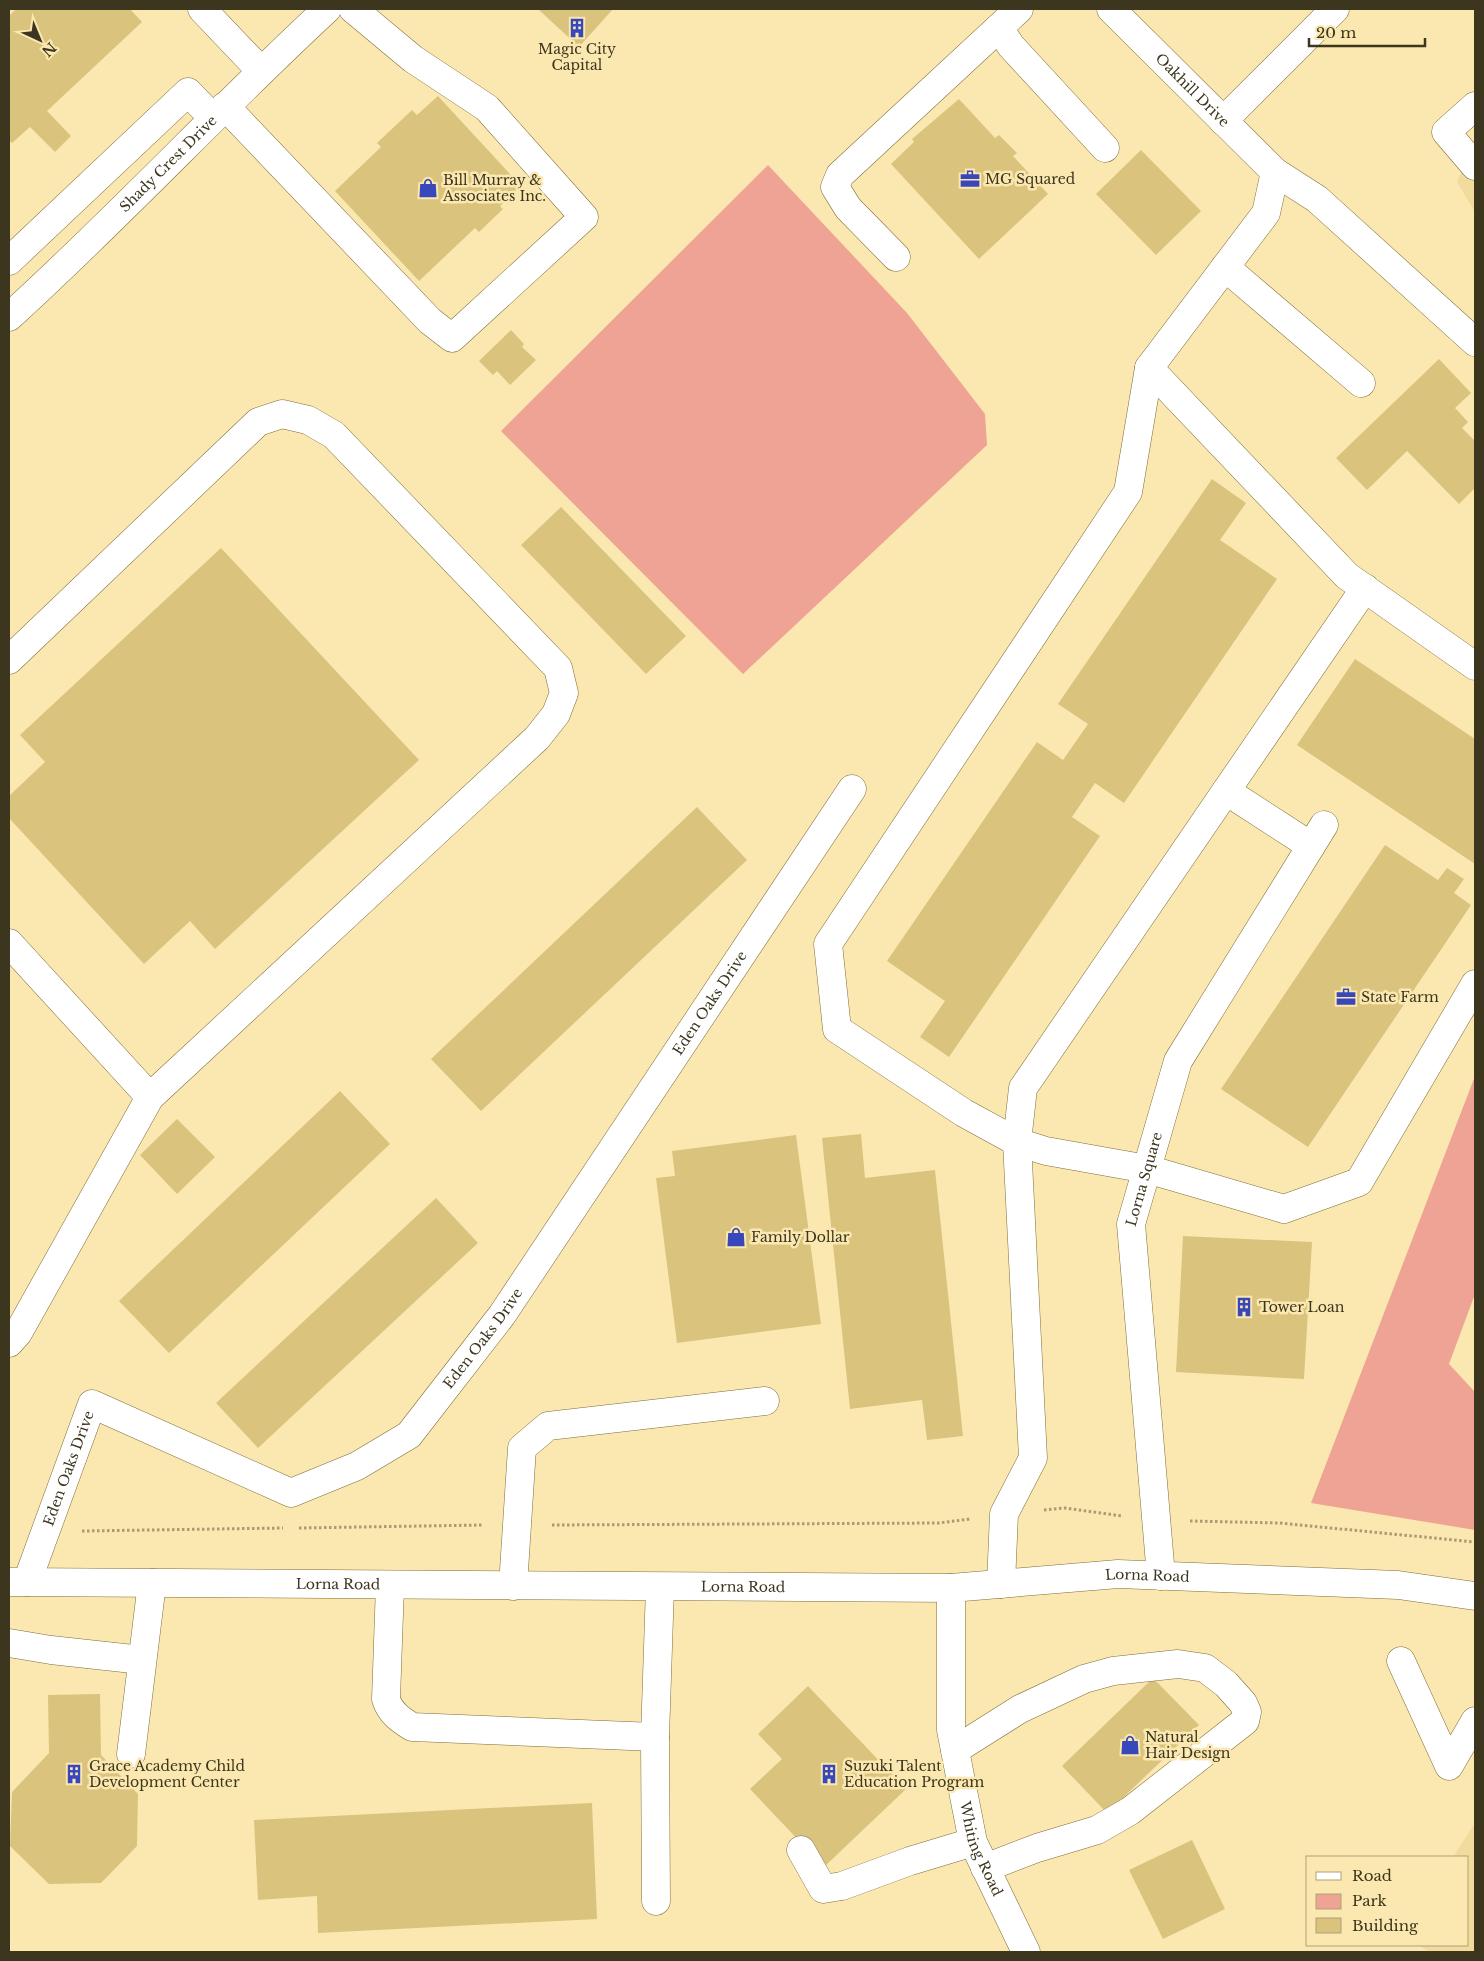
<svg xmlns="http://www.w3.org/2000/svg" width="1484" height="1961" font-family="'Libre Baskerville',serif">
  <rect width="100%" height="100%" fill="#fbe8b0"/>
  <path fill="#f1dc9d" d="M1475 139V212L1457 182Z
    M1475 1823V1952H1430L1418 1945H1468V1857H1453Z"/>
  <path fill="#efa394" d="M768 165 907 313 985 414 987 445 743 674 501 431Z
    M1475 1076V1294L1449 1364 1475 1392V1530L1311 1503Z"/>
  <path fill="#dac37c" d="M16 9H130L142 22 47 111 71 136 55 152 30 127 12 143 9 140V16Z
    M538 9H613L579 47Z
    M438 96 521 186 500 206 503 209 479 232 475 228 419 281 335 191 381 147 377 143 412 110 417 115Z
    M959 99 995 138 999 135 1017 153 1013 156 1048 194 979 259 891 164 914 142 912 139Z
    M1141 150 1201 211 1156 255 1096 194Z
    M511 330 524 344 522 347 536 360 510 385 497 371 493 375 479 361Z
    M1439 359 1471 393 1455 408 1468 422 1462 428 1475 441V488L1459 504 1407 451 1367 490 1336 458Z
    M1212 479 1246 503 1220 540 1277 579 1124 803 1095 783 1072 817 1100 836 949 1057 920 1037 945 1001 887 961 1037 742 1063 760 1088 724 1058 704Z
    M561 507 686 636 646 674 521 545Z
    M221 548 419 760 215 949 190 921 144 964 9 818V796L45 762 20 735Z
    M1355 659 1475 739V864L1297 745Z
    M697 807 747 860 481 1111 431 1059Z
    M1385 845 1438 880 1447 868 1464 879 1454 893 1471 905 1308 1147 1221 1089Z
    M340 1091 390 1144 169 1353 119 1301Z
    M177 1119 215 1157 177 1194 140 1155Z
    M861 1134 865 1178 935 1170 963 1436 927 1440 922 1400 850 1409 822 1138Z
    M796 1135 821 1324 677 1343 656 1178 675 1176 672 1151Z
    M436 1198 478 1243 258 1448 216 1403Z
    M1183 1236 1312 1242 1304 1379 1176 1372Z
    M1153 1678 1199 1725 1107 1813 1062 1766Z
    M808 1686 906 1789 824 1867 750 1789 782 1759 758 1734Z
    M100 1694 101 1755 138 1794 137 1846 101 1883 49 1884 10 1846 12 1792 49 1753 48 1695Z
    M592 1803 597 1919 318 1933 317 1896 258 1900 254 1820Z
    M1192 1840 1225 1909 1163 1939 1129 1870Z"/>
  <g fill="none" stroke-linecap="round" stroke-linejoin="round">
    <defs>
      <g id="minor">
        <path d="M202 9 261 71"/>
        <path id="s1" d="M1111 9 1275 172 1317 199 1475 342"/>
        <path d="M999 28 1011 46 1105 148"/>
        <path d="M225 106 430 321 452 338 584 217 487 108 413 59 353 9"/>
        <path d="M1475 106 1446 132 1475 166"/>
        <path d="M1223 121 1335 9"/>
        <path d="M1275 172 1266 213 1149 368 1128 492 828 944 837 1029 964 1113 1017 1142 1046 1151 1147 1169 1284 1209 1359 1182 1475 984"/>
        <path d="M896 257 848 208 835 187 840 175 1019 9"/>
        <path d="M9 261 188 92 213 118"/>
        <path d="M1225 267 1361 383"/>
        <path id="s2" d="M9 317C118 218 219 109 327 9"/>
        <path d="M1149 368 1347 576 1475 666"/>
        <path d="M9 660 258 422 282 414 308 420 334 435 558 668 564 693 556 714 537 738 150 1097 18 1333 9 1343"/>
        <path d="M1226 791 1365 588"/>
        <path d="M9 943 150 1097"/>
        <path id="s3" d="M1161 1576 1131 1224 1178 1061 1324 825"/>
        <path id="s4" d="M9 1582 951 1588 1118 1574 1398 1585 1475 1596"/>
        <path id="s5" d="M27 1582 92 1404 291 1493 357 1466 409 1435 502 1315 852 789"/>
        <path d="M1001 1584 1004 1514 1033 1458 1017 1142 1023 1088 1226 791 1311 846"/>
        <path d="M390 1585 386 1699C390 1713 401 1720 412 1727L655 1737 660 1587"/>
        <path d="M513 1586 522 1448 548 1426 765 1401"/>
        <path id="s6" d="M951 1588V1730L973 1842 1026 1952"/>
        <path d="M9 1643 51 1650 142 1660"/>
        <path d="M1401 1661 1449 1766 1475 1721"/>
        <path d="M655 1737 656 1901"/>
        <path d="M955 1750 1020 1709 1084 1679 1113 1671 1178 1664 1205 1668 1226 1684 1243 1703 1247 1712 1245 1721 1130 1811 1097 1830 1037 1848 985 1868"/>
        <path d="M131 1754 152 1583"/>
        <path d="M801 1850 823 1889 842 1886 910 1861 973 1842"/>
      </g>
    </defs>
    <use href="#minor" stroke="#7e6d39" stroke-width="29"/>
    <path stroke="#aa9c72" stroke-width="3" stroke-dasharray="2.5 2.5" stroke-linecap="butt" d="M1044 1510 1065 1508 1122 1516
      M1190 1521 1279 1523 1475 1542
      M552 1525 939 1523 970 1519
      M299 1528 483 1525
      M82 1531 283 1528"/>
    <use href="#minor" stroke="#fff" stroke-width="28"/>
  </g>
  <defs>
    <symbol id="building-bare" viewBox="-9 -9 18 18"><path d="M-4-6H4V6H1V3H-1V6H-4ZM-2.5-4.3h1.7v1.8h-1.7ZM.8-4.3h1.7v1.8H.8ZM-2.5-1h1.7V.8h-1.7ZM.8-1h1.7V.8H.8Z" fill="#3847ba" stroke="#fbe8b0" stroke-width="2.5" paint-order="stroke"/></symbol>
    <symbol id="office-bare" viewBox="-9 -9 18 18"><path d="M-6-3h4V-5.5h4V-3h4V5H-6ZM-1-4.5V-3h2v-1.5ZM-6 0V1H6V0Z" fill="#3847ba" stroke="#fbe8b0" stroke-width="2.5" paint-order="stroke"/></symbol>
    <symbol id="shop-bare" viewBox="-9 -9 18 18"><path d="M-5-2.5h2.3a2.7 3.5 0 0 1 5.4 0H5L5.5 6h-11ZM-1.5-2.5h3a1.5 2.3 0 0 0-3 0Z" fill="#3847ba" stroke="#fbe8b0" stroke-width="2.5" paint-order="stroke"/></symbol>
  </defs>
  <g fill-rule="evenodd">
    <use href="#building-bare" x="563" y="14" width="28" height="28"/>
    <use href="#office-bare" x="956" y="165" width="28" height="28"/>
    <use href="#shop-bare" x="414" y="174" width="28" height="28"/>
    <use href="#office-bare" x="1332" y="983" width="28" height="28"/>
    <use href="#shop-bare" x="722" y="1223" width="28" height="28"/>
    <use href="#building-bare" x="1230" y="1293" width="28" height="28"/>
    <use href="#shop-bare" x="1116" y="1731" width="28" height="28"/>
    <use href="#building-bare" x="60" y="1760" width="28" height="28"/>
    <use href="#building-bare" x="815" y="1760" width="28" height="28"/>
  </g>
  <g text-anchor="middle" stroke-width="5" stroke-linejoin="round" paint-order="stroke">
    <g font-size="14" fill="#3d361f" stroke="#fbe8b0" text-anchor="start">
      <text x="577" y="54" text-anchor="middle">Magic City<tspan x="577" dy="16">Capital</tspan></text>
      <text x="985" y="184">MG Squared</text>
      <text x="443" y="185">Bill Murray &amp;<tspan x="443" dy="16">Associates Inc.</tspan></text>
      <text x="1361" y="1002">State Farm</text>
      <text x="751" y="1242">Family Dollar</text>
      <text x="1259" y="1312">Tower Loan</text>
      <text x="1145" y="1742">Natural<tspan x="1145" dy="16">Hair Design</tspan></text>
      <text x="89" y="1771">Grace Academy Child<tspan x="89" dy="16">Development Center</tspan></text>
      <text x="844" y="1771">Suzuki Talent<tspan x="844" dy="16">Education Program</tspan></text>
    </g>
    <g font-size="14" fill="#3d361f" stroke="#fbe8b0">
      <text dy="5" stroke="none"><textPath href="#s1" startOffset="115">Oakhill Drive</textPath></text>
      <text dy="5" stroke="none"><textPath href="#s2" startOffset="221">Shady Crest Drive</textPath></text>
      <text dy="5" stroke="none"><textPath href="#s5" startOffset="1066">Eden Oaks Drive</textPath></text>
      <text dy="5" stroke="none"><textPath href="#s3" startOffset="400">Lorna Square</textPath></text>
      <text dy="5" stroke="none"><textPath href="#s5" startOffset="661">Eden Oaks Drive</textPath></text>
      <text dy="5" stroke="none"><textPath href="#s5" startOffset="121">Eden Oaks Drive</textPath></text>
      <text dy="5" stroke="none"><textPath href="#s4" startOffset="1139">Lorna Road</textPath></text>
      <text dy="5" stroke="none"><textPath href="#s4" startOffset="329">Lorna Road</textPath></text>
      <text dy="5" stroke="none"><textPath href="#s4" startOffset="734">Lorna Road</textPath></text>
      <text dy="5" stroke="none"><textPath href="#s6" startOffset="265">Whiting Road</textPath></text>
    </g>
  </g>
  <rect width="1484" height="1961" fill="none" stroke="#3d361f" stroke-width="20"/>
  <rect x="1306" y="1856" width="162" height="90" fill="#fbe8b0" stroke="#afa176"/>
  <rect x="1316" y="1872" width="25" height="8" fill="#ffffff" stroke="#afa176"/>
  <text x="1352" y="1881" font-size="15" fill="#3d361f">Road</text>
  <rect x="1316" y="1894" width="25" height="15" fill="#efa394" stroke="#afa176"/>
  <text x="1352" y="1906" font-size="15" fill="#3d361f">Park</text>
  <rect x="1316" y="1918" width="25" height="15" fill="#dac37c" stroke="#afa176"/>
  <text x="1352" y="1931" font-size="15" fill="#3d361f">Building</text>
  <g transform="translate(40 40) rotate(136)" stroke="#fbe8b0" stroke-width="4" paint-order="stroke">
  <path d="M0-4L9 19L0 12L-9 19Z" fill="#3d361f"/>
  <text y="-8" font-size="14" font-weight="bold" text-anchor="middle" fill="#3d361f">N</text>
  </g>
  <path d="M1309 38v8h116v-8" fill="none" stroke="#3d361f" stroke-width="2.5"/>
  <text x="1316" y="38" font-size="15" fill="#3d361f" stroke="#fbe8b0" stroke-width="4" paint-order="stroke">20 m</text>
</svg>
